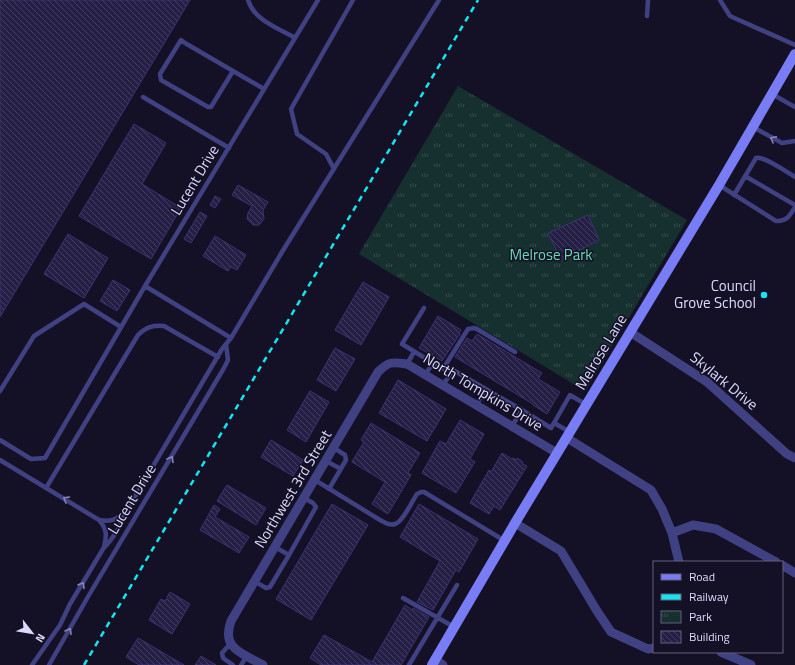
<svg xmlns="http://www.w3.org/2000/svg" width="795" height="665" font-family="'Titillium Web',sans-serif">
  <defs>
    <pattern id="park-tufts" width="24" height="20" patternUnits="userSpaceOnUse"><rect width="24" height="20" fill="#15302e"/><path d="M3 7l-1-3M5 7V3M7 7l1-3M15 17l-1-3M17 17v-4M19 17l1-3" fill="none" stroke="#364d4d"/></pattern>
    <pattern id="building-back-hatch" width="6" height="6" patternUnits="userSpaceOnUse"><rect width="6" height="6" fill="#251f46"/><path d="M-1 5l2 2M0 0l6 6M5-1l2 2" fill="none" stroke="#443f62"/></pattern>
  </defs>
  <rect width="100%" height="100%" fill="#141127"/>
  <path fill="url(#park-tufts)" d="M458 86 687 220 585 391 359 254Z"/>
  <path fill="url(#building-back-hatch)" stroke="#3b3371" d="M0 0H190L0 317Z
    M134 124 166 143 142 184 181 208 151 259 79 216Z
    M238 185 268 202 263 210 264 219 259 225H253L247 219 248 213 252 206 232 195Z
    M215 196 221 199 215 208 210 205Z
    M200 212 207 216 191 243 184 239Z
    M588 215 599 240 561 260 548 233Z
    M68 234 108 258 84 298 44 274Z
    M215 236 246 255 237 270 231 267 228 271 203 256Z
    M113 280 130 290 117 311 100 301Z
    M363 282 389 297 361 345 335 330Z
    M438 316 461 330 459 333 460 334 442 361 419 348Z
    M477 334 542 373 538 379 560 392 547 414 533 405V404L455 357 467 338 472 341Z
    M335 348 355 359 336 391 317 380Z
    M398 380 446 409 427 441 379 413Z
    M310 391 329 402 306 442 287 430Z
    M460 420 484 434 470 459 475 462 456 493 422 473 440 441 446 444Z
    M371 423 420 453 408 473 411 475 388 514 372 504 385 482 352 462 364 442 361 440Z
    M271 440 303 460 293 476 261 457Z
    M502 453 512 459 513 458 516 460 517 458 523 462 522 464 527 466 500 510 494 506 489 514 470 503 489 470 491 472Z
    M227 485 266 508 256 525 217 501Z
    M332 504 368 525 311 620 276 599Z
    M419 504 478 539 459 572 456 570 433 610 417 602 440 561 400 537Z
    M214 505 220 509 215 517 249 537 239 553 200 530Z
    M170 592 190 604 172 634 149 620 161 599 165 601Z
    M405 605 412 610 413 608 429 617 401 665H321L310 658 324 635 372 662Z
    M138 638 184 665H139L126 657Z
    M201 656 216 665H195Z"/>
  <g fill="none" stroke-linecap="round" stroke-linejoin="round">
    <path stroke="#404182" stroke-width="4.5" d="M248 0C254 20 278 28 295 38
      M720 0 730 16 795 45
      M647 16 648 0
      M233 71 211 107H208L161 80 160 74 181 40 185 43 264 89
      M772 94 795 107
      M143 97 229 148
      M753 127 782 143 795 141
      M334 169 326 154 297 134 291 109 353 0
      M745 176 795 205
      M719 185 776 221C787 222 790 215 795 207
      M734 195 756 158C764 156 787 172 795 177
      M424 308 402 344 443 369 453 370
      M231 338 145 286 318 0
      M407 364 414 352
      M443 369 468 329 474 328 477 329 515 352
      M425 375 433 363
      M443 385 453 370 522 410
      M0 391 34 336 84 304 121 327
      M476 405 486 389
      M554 423 570 395 587 405
      M512 426 522 410 551 428 554 423 570 432
      M0 440 31 459 45 458 145 286
      M0 460 99 520C110 522 116 520 124 513
      M326 461 341 469
      M315 480 380 520C384 522 389 526 395 524 403 522 412 501 417 494L421 492H424L505 541
      M46 488 138 335C146 327 153 325 164 326L218 357
      M329 489 346 460 345 455 334 448
      M99 520C107 529 107 535 104 547
      M275 547 289 555 316 507 313 503 304 498
      M254 581 266 588 270 587 289 555
      M403 598 454 627
      M230 644 222 653 223 658 233 665
      M32 665 60 625 70 604 103 549C113 539 121 525 126 512L222 349 231 338 282 252 439 0
      M49 665 89 595 224 368 228 360 226 344
      M241 665 247 656
      M409 665 457 585"/>
    <path stroke="#404182" stroke-width="9" d="M630 332 707 382 787 454 795 458
      M567 438 651 490 662 509 672 533 679 562
      M515 523 561 551 597 611 611 632 648 649 654 648
      M672 533 693 525 716 529 776 562
      M782 565 795 573
      M721 652 751 665
      M435 659 443 665
      M263 665C242 653 221 649 231 621L378 372C389 361 392 362 407 364L557 453"/>
    <path stroke="#787cf5" stroke-width="10" d="M432 665 515 523 719 185 795 54"/>
    <path stroke="#14e5ee" stroke-width="2.5" stroke-dasharray="6 5" stroke-linecap="butt" d="M84 665 478 0"/>
  </g>
  <defs><path id="oneway-chevron" d="M-2-3.5L2.5 0L-2 3.5" fill="none" stroke-width="1.6" stroke-linecap="round" stroke-linejoin="round"/></defs>
  <g stroke="#8686b9">
    <use href="#oneway-chevron" transform="translate(773 139) rotate(-151)"/>
    <use href="#oneway-chevron" transform="translate(171 459) rotate(-59)"/>
    <use href="#oneway-chevron" transform="translate(66 499) rotate(-149)"/>
    <use href="#oneway-chevron" transform="translate(82 585) rotate(-59)"/>
    <use href="#oneway-chevron" transform="translate(69 631) rotate(-60)"/>
  </g>
  <circle fill="#14e5ee" stroke="#141127" stroke-width="1.5" cx="764" cy="295" r="4"/>
  <g text-anchor="middle" stroke-width="3" stroke-linejoin="round" paint-order="stroke">
    <g font-size="15" fill="#dcdafc" stroke="#141127">
      <text transform="translate(195 180) rotate(-59)" y="5">Lucent Drive</text>
      <text transform="translate(601 352) rotate(-59)" y="5">Melrose Lane</text>
      <text transform="translate(724 381) rotate(39)" y="5">Skylark Drive</text>
      <text transform="translate(483 392) rotate(31)" y="5">North Tompkins Drive</text>
      <text transform="translate(293 489) rotate(-59)" y="5">Northwest 3rd Street</text>
      <text transform="translate(132 499) rotate(-59)" y="5">Lucent Drive</text>
    </g>
    <g font-size="15" fill="#6ad8b6" stroke="#141127">
      <text x="551" y="260">Melrose Park</text>
    </g>
    <g font-size="15" fill="#dcdafc" stroke="#141127" text-anchor="end">
      <text x="756" y="291">Council<tspan x="756" dy="17">Grove School</tspan></text>
    </g>
  </g>
  <rect x="653" y="561" width="130" height="92" fill="#141127" stroke="#64617c"/>
  <rect x="661" y="574" width="20" height="6" fill="#787cf5" stroke="#64617c"/>
  <text x="689" y="581" font-size="12" fill="#dcdafc">Road</text>
  <rect x="661" y="594" width="20" height="6" fill="#14e5ee" stroke="#64617c"/>
  <text x="689" y="601" font-size="12" fill="#dcdafc">Railway</text>
  <rect x="661" y="611" width="20" height="12" fill="url(#park-tufts)" stroke="#64617c"/>
  <text x="689" y="621" font-size="12" fill="#dcdafc">Park</text>
  <rect x="661" y="631" width="20" height="12" fill="url(#building-back-hatch)" stroke="#64617c"/>
  <text x="689" y="641" font-size="12" fill="#dcdafc">Building</text>
  <g transform="translate(32 633) rotate(121)" stroke="#141127" stroke-width="3" paint-order="stroke">
  <path d="M0-3L7 15L0 10L-7 15Z" fill="#dcdafc"/>
  <text y="-6" font-size="11" font-weight="bold" text-anchor="middle" fill="#dcdafc">N</text>
  </g>
</svg>
